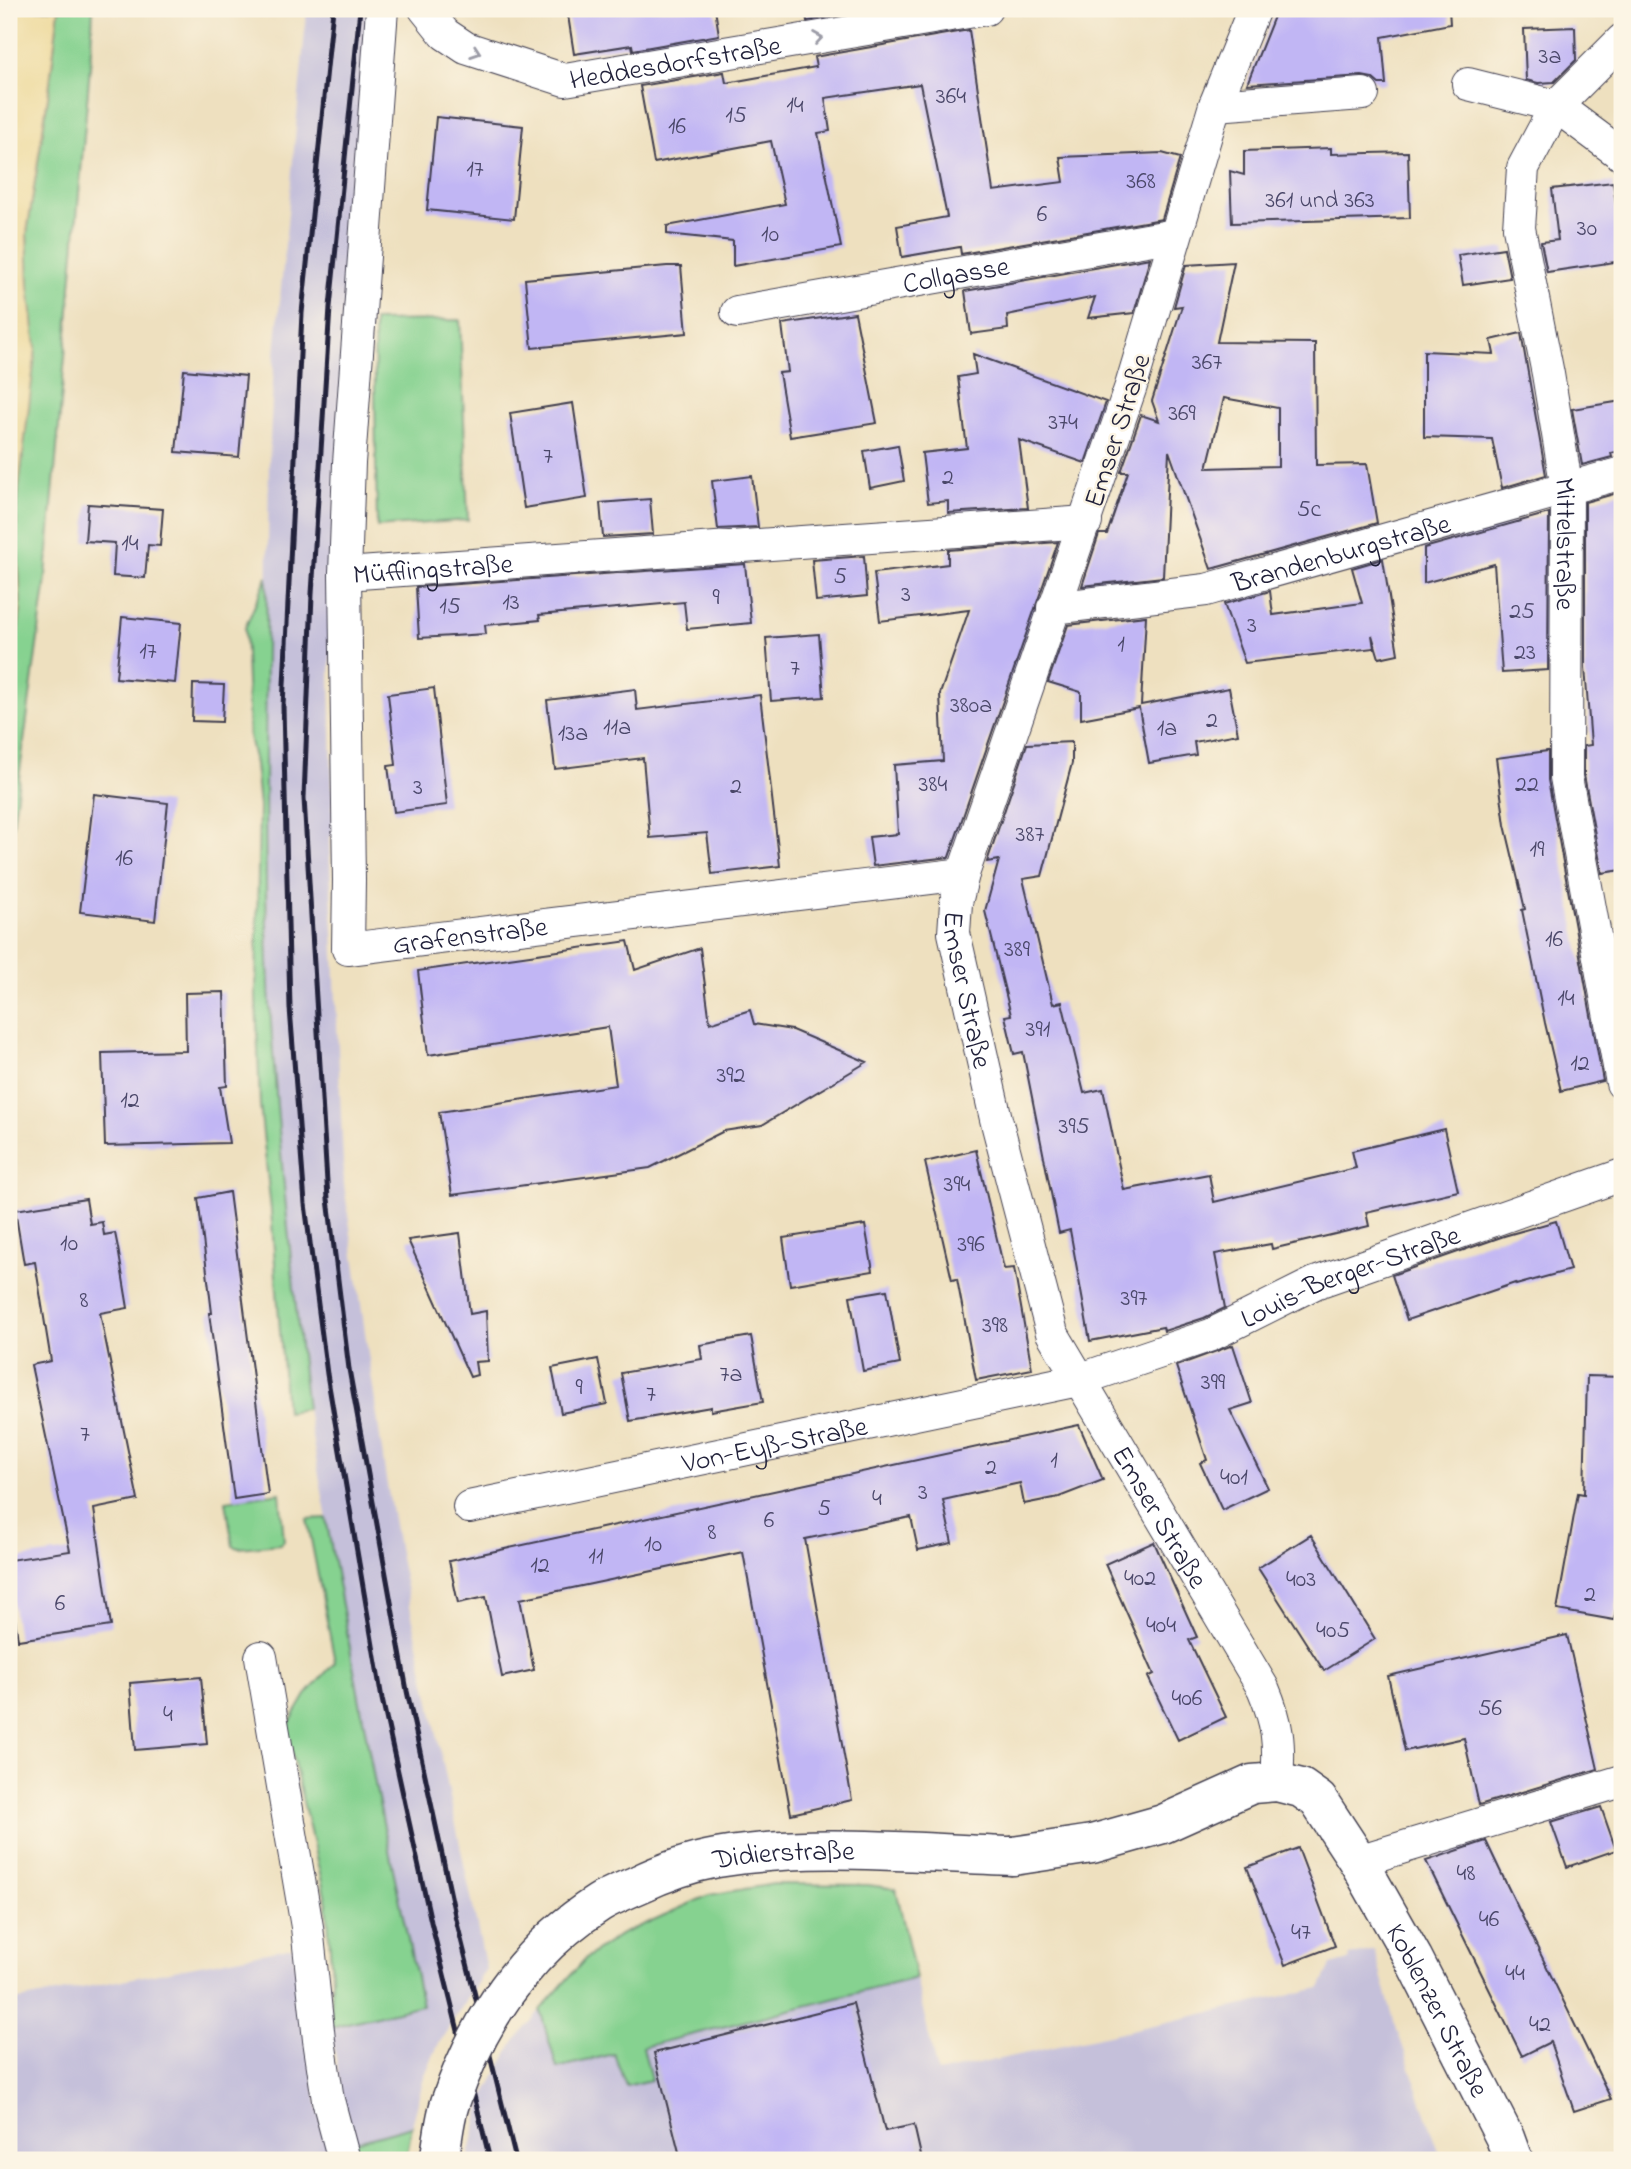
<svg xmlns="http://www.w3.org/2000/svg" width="1631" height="2169" font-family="'Indie Flower',sans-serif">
  <rect width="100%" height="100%" fill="#fcf5e5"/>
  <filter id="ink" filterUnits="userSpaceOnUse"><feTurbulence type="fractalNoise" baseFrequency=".0143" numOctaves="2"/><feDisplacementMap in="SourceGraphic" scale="14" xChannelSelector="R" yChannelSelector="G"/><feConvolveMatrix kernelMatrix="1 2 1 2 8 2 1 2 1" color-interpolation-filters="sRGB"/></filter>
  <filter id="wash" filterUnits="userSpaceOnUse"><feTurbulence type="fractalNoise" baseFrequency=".00686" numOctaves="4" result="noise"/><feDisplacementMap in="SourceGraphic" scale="28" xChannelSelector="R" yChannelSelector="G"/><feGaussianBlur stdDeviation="1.57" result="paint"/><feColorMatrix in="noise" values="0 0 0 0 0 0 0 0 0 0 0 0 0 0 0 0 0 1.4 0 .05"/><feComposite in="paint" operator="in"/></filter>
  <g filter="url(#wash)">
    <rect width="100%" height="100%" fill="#eee0bf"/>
    <path fill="#c5c0da" d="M307 9H375L332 546 330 678 333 833 329 839 344 1185 386 1479 400 1558 486 1969 439 2043 424 2077 412 2126 354 2142 342 2096 331 2027 422 2005 376 1789 307 1409 279 1139 270 1006 265 794 269 459 274 364Z
      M293 1947 319 2113 332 2160H9V2002Z
      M1374 1950 1394 2021 1442 2160H468L481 2106 489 2088 512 2045 540 2010 557 2068 614 2054 625 2086 642 2047 916 1978 937 2073 1320 1988 1331 1965 1350 1960 1349 1956Z"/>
    <path fill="#86d290" stroke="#547a66" stroke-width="2" d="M59 9H93L90 67 45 587 9 852V688L21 610 16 513 23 453 29 285 27 233 49 90Z
      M460 320 468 520 377 527 374 321Z
      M267 577C265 720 263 864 270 1007 278 1141 292 1275 307 1409L286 1412 271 1210 260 1105 256 996 259 807 255 764 249 736 245 628Z
      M280 1493 284 1541 280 1544 239 1548 233 1546 226 1501Z
      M326 1518 376 1789 422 2005 331 2027 332 1978 327 1904 286 1729 306 1695 335 1662 307 1519Z
      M774 1884 868 1885 896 1889 916 1978 643 2047 651 2080 626 2086 614 2054 557 2068 540 2010 586 1958 620 1935 709 1895Z
      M412 2126 406 2160H360L354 2142Z"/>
    <path fill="#eeda9e" stroke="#887e6c" stroke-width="2" d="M9 9H59L49 90 27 233 29 285 36 348 16 513 21 610 9 688Z"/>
    <g id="blocks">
      <path fill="#c1b6f4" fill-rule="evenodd" d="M567 9H715L719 35 633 50 632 45 574 54Z
        M805 9H877L807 21Z
        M1277 9H1449L1450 24 1382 37 1386 84H1379L1372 78 1362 76 1247 84Z
        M1575 27 1576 60 1554 82 1538 83 1526 80 1524 29Z
        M969 30 993 191 1064 182 1060 157 1162 153 1180 158 1162 219 961 254 960 247 902 257 897 226 947 217 920 84 825 98 830 131 818 133 841 247 733 266V241L667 234V226L785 204 771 141 654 163 640 86 724 72 726 83 816 67 814 57Z
        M436 117 523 126 514 219 427 210Z
        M1331 148V154L1408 152 1410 218 1232 223 1230 171 1244 175V151Z
        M1613 182 1617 213H1622V261L1547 272 1541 242 1558 240 1552 189Z
        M1504 248 1510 278 1463 285 1458 255Z
        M1150 258 1134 313 1088 318 1095 297 1007 315 1008 329 971 334 965 291Z
        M1234 262 1217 342 1315 343 1316 465 1367 464 1377 523 1211 569 1169 451 1163 577 1082 586 1099 534H1107L1128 472H1121L1141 415 1159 421 1152 401 1182 306 1174 307 1186 265ZM1224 398 1278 408V466L1207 468Z
        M667 266H681L687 333 532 348 525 279Z
        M855 313 877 423 790 437 779 373 788 372 782 324Z
        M1521 333 1546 475 1502 488 1492 439 1424 437V351L1494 354 1491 340Z
        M973 354 1106 402 1085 463 1019 440 1028 508 948 513V501L928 503 922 453 967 448 958 377 976 374Z
        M184 370 246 376 239 457 176 452Z
        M1622 401V451L1611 453 1612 457 1582 465 1572 409Z
        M573 403 587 498 524 508 510 413Z
        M898 445 904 481 870 488 864 451Z
        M752 476 758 527 718 529 712 481Z
        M1621 492 1622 870 1602 873 1584 775V746L1591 745 1585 667V502Z
        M650 499 653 534 603 537 600 503Z
        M88 504 163 509 160 546 148 545 145 578 113 576 115 543 85 541Z
        M1549 513 1548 670 1502 673 1494 564 1424 583V548Z
        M1058 542 949 857 873 866 869 837 898 834 894 765 943 761 940 694 969 610 880 621 874 573 948 564V550Z
        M864 556 867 596 816 601 812 560Z
        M1383 559 1398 654 1379 658 1372 635 1374 648 1245 663 1224 604 1270 591 1273 615 1362 603 1352 568Z
        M745 564 751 623 687 629 684 602 539 615 540 620 485 625 486 634 419 638 416 587Z
        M1146 616 1141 705 1229 688 1238 734 1194 742 1196 755 1149 763 1139 708 1081 719V692L1048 682 1068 625Z
        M122 617 181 623 175 683 116 678Z
        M819 634 824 697 771 701 766 638Z
        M193 684 224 685 222 722 192 721Z
        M434 688 447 805 394 812 388 766 396 765 388 694Z
        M635 689 637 710 760 695 780 866 712 874 707 833 650 838 643 758 555 769 547 700Z
        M1072 742V763L1042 876 1023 879 1053 1004 1062 1002 1084 1093 1103 1089 1124 1190 1209 1174 1214 1202 1356 1168 1352 1151 1444 1129 1458 1191 1366 1212 1369 1226 1272 1249 1271 1244 1215 1254 1225 1308 1204 1318 1164 1331 1163 1327 1090 1341 1070 1230 1059 1233 1023 1052 1014 1054 1005 1016 1011 1015 985 911 999 860 987 862 1027 744Z
        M1548 751V780L1603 1081 1561 1091 1545 1023 1522 910 1525 909 1505 825 1496 758Z
        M94 794 168 803 155 921 80 912Z
        M628 941 635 970 700 948 710 1023 750 1010 754 1024 792 1030 867 1062 762 1125 724 1131 650 1168 452 1195 439 1112 616 1085 608 1027 428 1055 418 971Z
        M224 992 227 1086 220 1087 229 1143 105 1146 102 1053 186 1051 185 993Z
        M976 1150 1004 1269 1014 1268 1032 1369 976 1380 957 1279 952 1280 925 1162Z
        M229 1192 268 1494 234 1499 209 1313H212L198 1198Z
        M86 1199 90 1224 102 1222 104 1235 115 1233 118 1248 128 1308 100 1313 138 1500 94 1509 111 1626 18 1640 9 1577V1560L70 1551 31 1365 51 1361 35 1262 24 1264 15 1210Z
        M1556 1221 1570 1270 1516 1285 1515 1283 1407 1320 1392 1275 1504 1236Z
        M865 1225 873 1271 790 1285 783 1238Z
        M460 1233 470 1314 486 1311 488 1361 475 1362 477 1375 470 1377 408 1240Z
        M887 1290 900 1364 863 1371 850 1296Z
        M751 1336 763 1402 711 1411V1407L630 1421 621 1373 702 1359 700 1345Z
        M1233 1345 1252 1403 1230 1410 1268 1488 1222 1510 1200 1463 1207 1460 1176 1366Z
        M598 1359 607 1404 561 1413 552 1368Z
        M1587 1376 1622 1377 1619 1500 1622 1501V1575L1614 1620 1557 1610 1578 1493 1584 1494Z
        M1079 1425 1103 1480 1059 1497 1024 1504 1020 1483 943 1500 952 1543 918 1550 911 1517 805 1539 852 1800 791 1814 743 1552 520 1599 534 1670 502 1677 486 1597 458 1603 449 1561Z
        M1311 1535 1375 1639 1324 1671 1258 1568Z
        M1154 1542 1197 1637 1189 1640 1226 1717 1178 1740 1148 1677 1154 1674 1105 1564Z
        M1567 1635 1598 1769 1479 1805 1464 1738 1405 1751 1388 1676Z
        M201 1677 207 1744 135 1750 130 1683Z
        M1601 1807 1616 1850 1567 1867 1551 1822Z
        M1486 1841 1506 1883 1611 2099 1574 2111 1550 2042 1522 2056 1426 1861Z
        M1298 1848 1335 1946 1285 1965 1247 1867Z
        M853 2003 885 2131 914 2125 922 2160H681L654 2053Z"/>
    </g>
  </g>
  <g filter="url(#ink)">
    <use href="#blocks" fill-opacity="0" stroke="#413e4f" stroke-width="2"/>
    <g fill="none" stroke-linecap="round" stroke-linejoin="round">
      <defs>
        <g id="minor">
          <path id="s1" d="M382 9 349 463 345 574 349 880 348 949 963 874"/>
          <path id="s2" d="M425 9 445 34 466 48 565 80 986 9"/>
          <path id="s3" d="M1254 9 1215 105 1131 386 963 874 956 903 954 933 996 1119 1052 1333 1263 1688C1278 1723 1280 1744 1277 1782"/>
          <path id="s4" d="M1622 40 1556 106 1523 168 1519 228 1548 374 1567 489 1566 777 1622 1083"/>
          <path d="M1468 84 1556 106 1622 155"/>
          <path d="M1215 105 1363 94"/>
          <path id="s5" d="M737 312 1175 235"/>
          <path id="s6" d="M345 574 1086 522"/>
          <path id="s7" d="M1053 608 1206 590 1622 473"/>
          <path id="s8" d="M469 1507 1078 1380 1211 1335 1315 1283 1622 1175"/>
          <path d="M261 1657 307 1927 319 2040 328 2100 344 2160"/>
          <path d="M1358 1861 1622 1781"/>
        </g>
        <g id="tertiary">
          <path id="s9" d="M1013 1856 1092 1844 1163 1824 1252 1784 1277 1782 1301 1788 1318 1800 1358 1861 1413 1958 1505 2138 1513 2160"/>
        </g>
      </defs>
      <use href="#minor" stroke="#413e4f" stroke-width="34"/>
      <use href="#tertiary" stroke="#413e4f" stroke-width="41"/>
      <use href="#minor" stroke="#fff" stroke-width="32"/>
      <use href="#tertiary" stroke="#fff" stroke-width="38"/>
      <path stroke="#22223b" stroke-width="5" d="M333 9 302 313 283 706 290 1008 305 1204 327 1374 382 1699 431 1922 490 2160
        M360 9 330 307 312 594 304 798 328 1199 349 1369 407 1691 455 1915 516 2160"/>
      <defs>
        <g id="tertiary-bridge">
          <path id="s10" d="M439 2160C443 2142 444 2121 450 2103 478 2021 525 1950 599 1903 610 1896 624 1891 637 1885 662 1873 689 1863 717 1858 813 1842 915 1853 1013 1856"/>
        </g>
      </defs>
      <use href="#tertiary-bridge" stroke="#413e4f" stroke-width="41" stroke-linecap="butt"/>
      <use href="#tertiary-bridge" stroke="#fff" stroke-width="38"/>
    </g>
    <defs><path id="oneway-chevron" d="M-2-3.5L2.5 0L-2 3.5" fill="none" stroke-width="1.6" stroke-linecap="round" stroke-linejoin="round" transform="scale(1.75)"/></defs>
    <g stroke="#9c9ca7">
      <use href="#oneway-chevron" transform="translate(818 38) rotate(-9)"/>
      <use href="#oneway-chevron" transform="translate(476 52) rotate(19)"/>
    </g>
  </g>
  <g text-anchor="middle" stroke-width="5" stroke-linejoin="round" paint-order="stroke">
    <g font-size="24" fill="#4a4769">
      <text x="1550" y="63">3a</text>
      <text x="951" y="103">364</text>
      <text x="795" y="112">14</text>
      <text x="736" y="122">15</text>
      <text x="677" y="133">16</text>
      <text x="475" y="176">17</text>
      <text x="1141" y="188">368</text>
      <text x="1320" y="207">361 und 363</text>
      <text x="1042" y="221">6</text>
      <text x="1587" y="235">30</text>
      <text x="770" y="241">10</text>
      <text x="1207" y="369">367</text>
      <text x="1182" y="420">369</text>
      <text x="1063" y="429">374</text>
      <text x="548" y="463">7</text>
      <text x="948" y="484">2</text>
      <text x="1309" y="516">5c</text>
      <text x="130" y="550">14</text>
      <text x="840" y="583">5</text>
      <text x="906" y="601">3</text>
      <text x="716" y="604">9</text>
      <text x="511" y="609">13</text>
      <text x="450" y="613">15</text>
      <text x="1522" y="618">25</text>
      <text x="1252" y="632">3</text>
      <text x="1121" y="651">1</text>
      <text x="148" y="658">17</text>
      <text x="1525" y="659">23</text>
      <text x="795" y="675">7</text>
      <text x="971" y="712">380a</text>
      <text x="1212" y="727">2</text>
      <text x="617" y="734">11a</text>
      <text x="1167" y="735">1a</text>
      <text x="573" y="740">13a</text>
      <text x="933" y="791">384</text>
      <text x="1527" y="791">22</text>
      <text x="736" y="793">2</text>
      <text x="418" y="794">3</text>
      <text x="1030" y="841">387</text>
      <text x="1537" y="856">19</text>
      <text x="124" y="865">16</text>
      <text x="1554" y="946">16</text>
      <text x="1017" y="956">389</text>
      <text x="1566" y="1005">14</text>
      <text x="1038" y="1036">391</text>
      <text x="1580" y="1070">12</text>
      <text x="731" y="1082">392</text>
      <text x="130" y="1107">12</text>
      <text x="1074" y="1133">395</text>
      <text x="957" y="1191">394</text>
      <text x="69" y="1250">10</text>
      <text x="971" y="1251">396</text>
      <text x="1134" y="1305">397</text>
      <text x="84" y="1307">8</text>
      <text x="995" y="1332">398</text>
      <text x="731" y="1381">7a</text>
      <text x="1213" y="1389">399</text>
      <text x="579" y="1394">9</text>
      <text x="651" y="1401">7</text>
      <text x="85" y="1441">7</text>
      <text x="1054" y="1467">1</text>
      <text x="991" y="1474">2</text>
      <text x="1234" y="1484">401</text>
      <text x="923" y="1499">3</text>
      <text x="877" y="1505">4</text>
      <text x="824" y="1515">5</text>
      <text x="769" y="1527">6</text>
      <text x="712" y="1539">8</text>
      <text x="653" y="1551">10</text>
      <text x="596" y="1563">11</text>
      <text x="540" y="1572">12</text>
      <text x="1140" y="1585">402</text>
      <text x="1301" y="1586">403</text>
      <text x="1590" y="1601">2</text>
      <text x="60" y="1610">6</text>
      <text x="1161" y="1632">404</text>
      <text x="1333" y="1637">405</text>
      <text x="1187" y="1705">406</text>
      <text x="1490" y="1715">56</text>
      <text x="168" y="1721">4</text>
      <text x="1466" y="1880">48</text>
      <text x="1489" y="1926">46</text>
      <text x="1301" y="1939">47</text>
      <text x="1515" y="1980">44</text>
      <text x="1540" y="2031">42</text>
    </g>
    <g font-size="28" fill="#22223b" stroke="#fcf5e5">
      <text dy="10" stroke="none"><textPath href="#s2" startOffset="273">Heddesdorfstraße</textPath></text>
      <text dy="10" stroke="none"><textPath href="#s5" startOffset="222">Collgasse</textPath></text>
      <text transform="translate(1116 430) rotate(-72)" y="10">Emser Straße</text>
      <text dy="10" stroke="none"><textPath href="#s4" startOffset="544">Mittelstraße</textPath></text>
      <text dy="10" stroke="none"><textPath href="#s7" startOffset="294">Brandenburgstraße</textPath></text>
      <text dy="10" stroke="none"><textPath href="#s6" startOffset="88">Müfflingstraße</textPath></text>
      <text dy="10" stroke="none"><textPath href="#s1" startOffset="1064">Grafenstraße</textPath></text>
      <text dy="10" stroke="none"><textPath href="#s3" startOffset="1031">Emser Straße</textPath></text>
      <text dy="10" stroke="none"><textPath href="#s8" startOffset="914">Louis-Berger-Straße</textPath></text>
      <text dy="10" stroke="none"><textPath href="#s8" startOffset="312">Von-Eyß-Straße</textPath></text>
      <text dy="10" stroke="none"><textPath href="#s3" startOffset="1598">Emser Straße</textPath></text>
      <text dy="10" stroke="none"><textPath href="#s10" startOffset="506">Didierstraße</textPath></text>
      <text dy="10" stroke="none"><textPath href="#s9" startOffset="564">Koblenzer Straße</textPath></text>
    </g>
  </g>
  <rect width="1631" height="2169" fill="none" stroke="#fcf5e5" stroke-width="35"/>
</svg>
